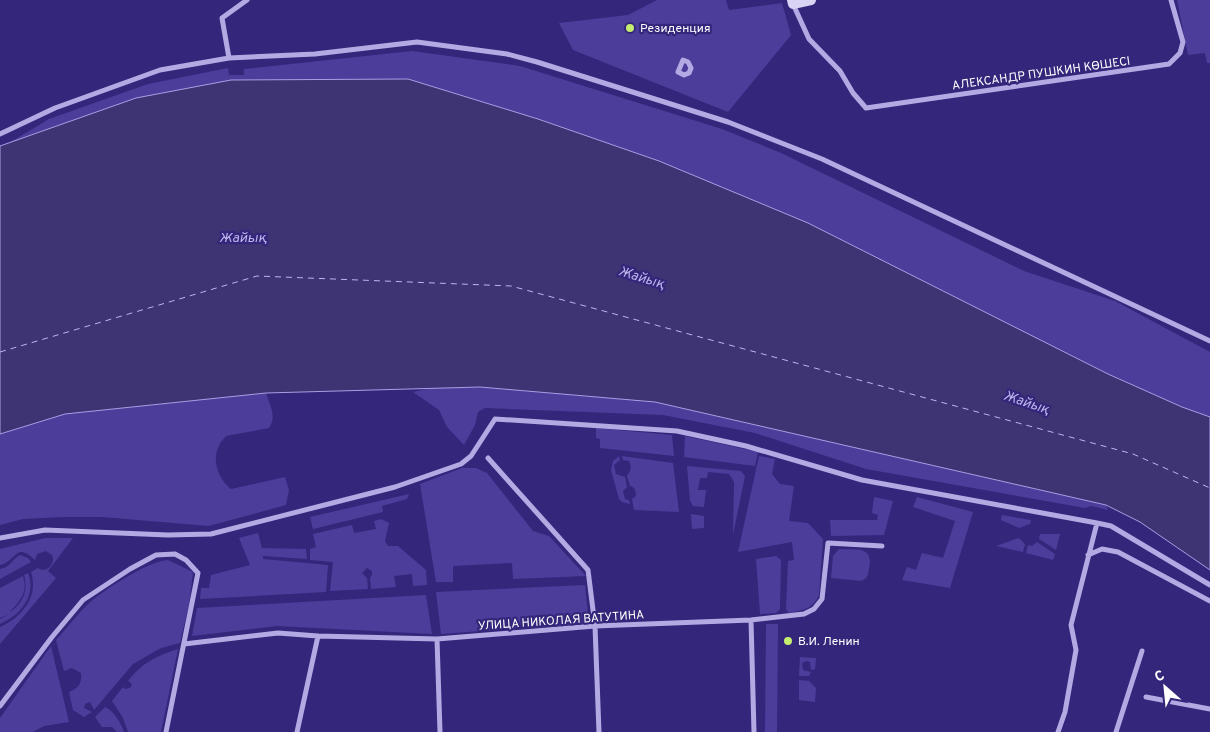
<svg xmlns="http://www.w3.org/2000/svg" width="1210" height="732" font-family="Overpass,sans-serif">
  <rect width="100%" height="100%" fill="#34267b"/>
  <path fill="#4c3d9b" d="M657 0H726L729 10 782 3 791 35 728 112 573 50 559 23 628 15Z
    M1177 0H1210V63H1207L1205 53 1188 55Z
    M412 51 520 66 722 129 781 153 1024 271 1115 301 1210 352V417L1182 407 1108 374 659 161 538 119 408 79 9 143 49 119 148 84 228 68 229 75H244V69Z
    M436 387H480L655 402 1106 505 1108 510 1091 506 1085 508 866 469 755 433 663 415 485 408 478 412 475 425 464 445 447 427 439 410 413 392Z
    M266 393C270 406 277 416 269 428L226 436C224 439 220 442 219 446 211 460 219 480 231 489L285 477 289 490 286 505 209 526 102 517H62L23 519 0 525V434L65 414Z
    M596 428 672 435 674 456 600 448V439L596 438Z
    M685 436 758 452 755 466 684 457Z
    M619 456 620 460 614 465 616 474 625 477 627 487 623 491 625 499 629 500 630 504 622 502 619 499 611 470 613 461Z
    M622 456 673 463 679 512 634 510 632 499 636 496C636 491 635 487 630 486L627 476C631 470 632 467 629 461L623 460Z
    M759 456 775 459 772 474 780 484 794 486 789 521 808 523 823 539 819 595C813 609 803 610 789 613L786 609 788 561 794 560 792 542 738 552Z
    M687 466 741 471 745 476 733 535 734 482 729 474 708 472 707 478H700L698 490H706L704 507 693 506 690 501Z
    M462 468H476L487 473 533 531 549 536 586 576 513 579 512 563 453 566V582H436L420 484Z
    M409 494 407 499 382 506 383 512 313 529 310 517Z
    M874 497 893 501 884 535 831 536 830 520H877L878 515 872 513Z
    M917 497 973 512 950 588 902 580 907 567 916 570 922 553 943 558 955 521 913 507Z
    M691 514 704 516V528L692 529Z
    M1002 515 1031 520 1030 524 1019 528 1001 520Z
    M381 519 389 523 385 541 388 546H398L426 570 427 585 413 586 412 574 394 576 396 587 371 589 370 578 372 575V571L367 568 362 573 367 578 368 589 330 591 333 562 310 560V549L316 547 313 534 352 525 354 533 376 529 374 521Z
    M258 533 262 548 306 549 307 559 263 556V559L328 565 326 592 200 599 201 588H209L211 575 250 565 239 538Z
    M1040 534H1060L1056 550 1039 539Z
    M45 538H73L48 571 56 578 0 644V627C22 617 39 597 31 572L38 568C46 574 56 564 52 555L46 551 37 554 35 560C15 541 17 561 0 565V549Z
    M1019 538 1025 544 1023 552 996 546Z
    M1037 542 1055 554 1053 560 1026 553 1028 545 1032 546Z
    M839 549C855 550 874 545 869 568 868 575 868 578 861 581L831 578 833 556Z
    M20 555 28 558 31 562 0 579V569C10 568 12 559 20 555Z
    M776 556 781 560 780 609 776 613 760 614 756 559Z
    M168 560 193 572 189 604 180 643 161 648 133 664 94 710 90 702 85 704 84 708 92 712 84 717 73 710 69 692C79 688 82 683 81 673L72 668 64 671 56 640C66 629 76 616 87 605 102 591 148 561 168 560Z
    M28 573C37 595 21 615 0 624V619L9 614 0 618V588L23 576C29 594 18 602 9 613 22 604 29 591 24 575Z
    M585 585 589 623 441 634 436 592Z
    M426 595 432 634 277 626 192 636 197 608Z
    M766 624H778L777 732H765Z
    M51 646 69 722 44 726 33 732H0V718Z
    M178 649 161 732H128L123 718 112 701 123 687 125 689 130 688 132 685 130 682 128 681C142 663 156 656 178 649Z
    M800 657 816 658 815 669 812 670 811 669 810 662 806 661 802 663 803 670 811 672 809 676H799Z
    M799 680 809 681 816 688 815 702 799 700Z
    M105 707C114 711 121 723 124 732H117L112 727H102L95 717Z"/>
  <path fill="#3e3373" stroke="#a89fe5" d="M408 79 538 119 659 161 808 223 1108 374 1182 407 1210 417V570L1140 522 1106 505 655 402 480 387 266 393 65 414 0 434V146L136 98 231 80Z"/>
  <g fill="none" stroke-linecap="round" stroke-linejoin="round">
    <path stroke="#bdb5ec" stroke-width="1" stroke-dasharray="6 5" stroke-linecap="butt" d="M0 352 257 276 511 286 1133 454 1210 488"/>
    <path stroke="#b3aae4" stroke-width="5" d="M793 4 809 39 840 71 853 93 866 108 1169 64 1180 53 1183 42 1171 0
      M229 58 222 18 247 0
      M683 60 688 62 691 68 689 73 684 75 678 72Z
      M0 134 55 108 160 70 229 58 315 54 417 42 507 54 537 62 728 122 822 159 1210 341
      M488 458 588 570 595 626 599 732
      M0 538 45 530 168 535 211 534 395 487 461 464 471 456 495 419 677 431 746 446 862 480 1097 523 1111 526 1210 585
      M1088 555 1102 549 1118 552 1210 601
      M751 620 754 732
      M437 639 440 732
      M184 644 278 633 318 636 437 639 595 626 751 620 804 614 814 609 822 599 828 543 882 546
      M1146 697 1210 709
      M0 706 52 637 83 600 130 569 156 555 175 554 186 560 198 573 166 732
      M297 732 318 636
      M1058 732 1065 712 1076 650 1071 625 1097 523
      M1116 732 1142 651"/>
    <path stroke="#d9d3f4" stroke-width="10" d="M792 0 793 4 811 0"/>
  </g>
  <g fill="#c5ed6f" stroke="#34267b" stroke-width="2">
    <circle cx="630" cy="28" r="5"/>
    <circle cx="788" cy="641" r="5"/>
  </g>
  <g text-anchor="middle" stroke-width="4.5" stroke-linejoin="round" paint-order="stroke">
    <g font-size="12" fill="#fff" stroke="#34267b" text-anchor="start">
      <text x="640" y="32">Резиденция</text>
      <text x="798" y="645">В.И. Ленин</text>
    </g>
    <g font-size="12" fill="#fff" stroke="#34267b">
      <text transform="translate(1041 73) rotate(-8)" y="4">АЛЕКСАНДР ПУШКИН КӨШЕСІ</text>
      <text transform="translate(561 620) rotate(-4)" y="4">УЛИЦА НИКОЛАЯ ВАТУТИНА</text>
    </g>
    <g font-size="14" font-style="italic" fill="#bdb5ec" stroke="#34267b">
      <text x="243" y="242">Жайық</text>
      <text transform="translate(642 277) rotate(17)" y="5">Жайық</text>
      <text transform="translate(1027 402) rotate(19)" y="5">Жайық</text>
    </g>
  </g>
  <g transform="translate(1165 687) rotate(333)" stroke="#34267b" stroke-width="4" paint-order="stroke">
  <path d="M0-4L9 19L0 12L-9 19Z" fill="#ffffff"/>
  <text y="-8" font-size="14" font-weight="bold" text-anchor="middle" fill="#ffffff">С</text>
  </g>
</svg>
